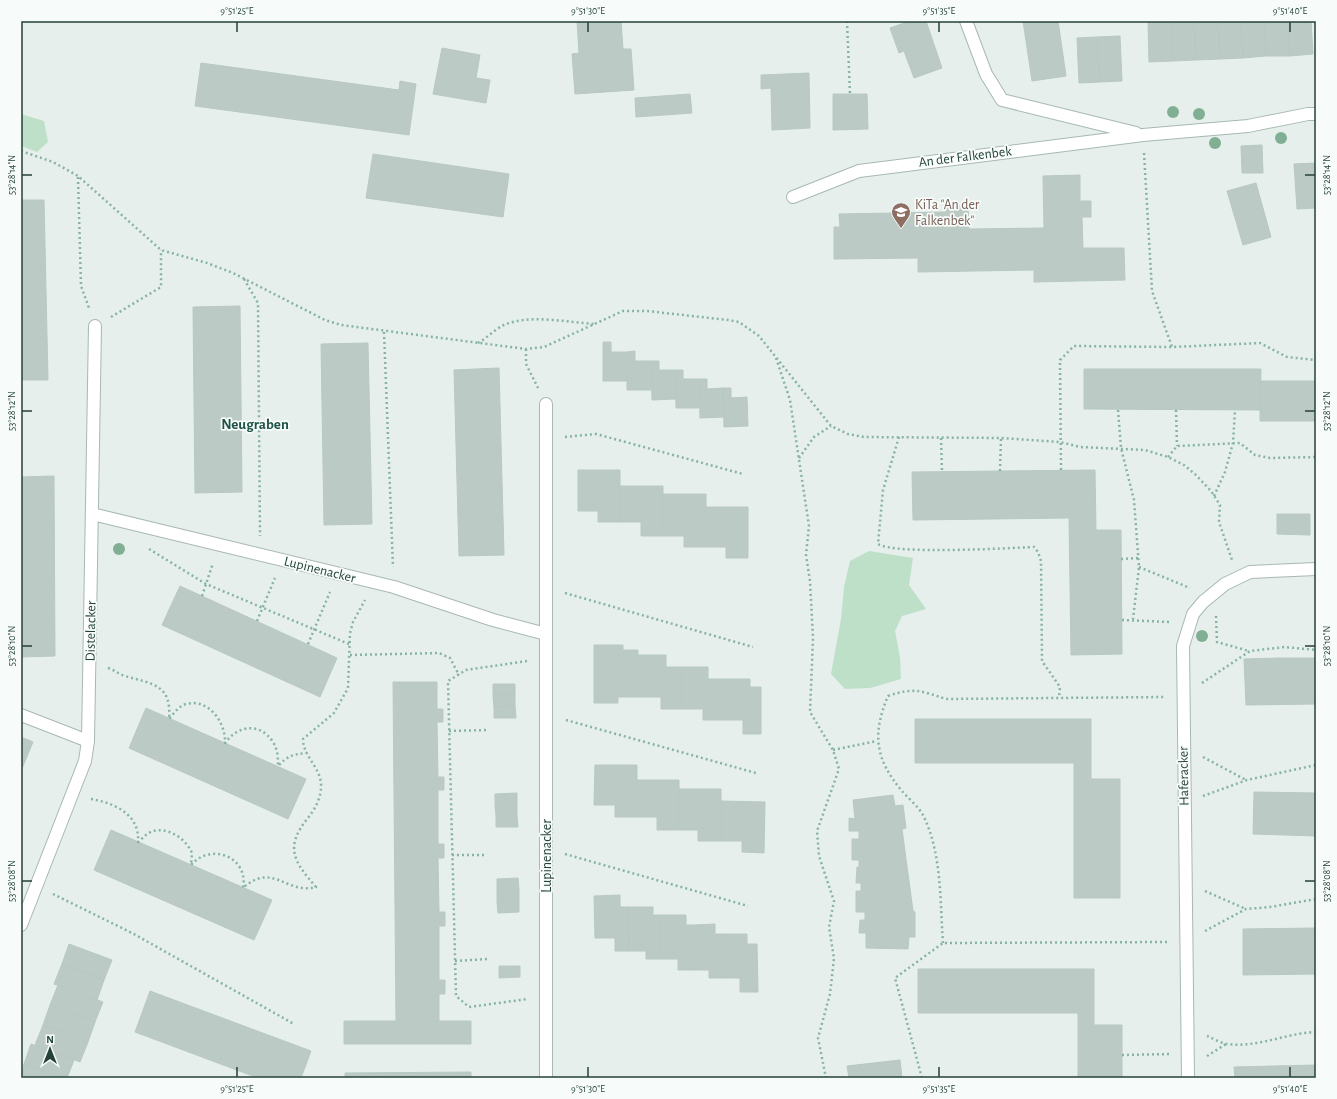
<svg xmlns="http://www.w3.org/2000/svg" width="1337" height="1099" font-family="'Alegreya Sans',sans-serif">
  <rect width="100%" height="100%" fill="#e6efeb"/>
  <path fill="#bfe0c8" d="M21 114 44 121 48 142 37 152 21 146Z
    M869 551 913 558 909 585 926 609 902 616 895 631 900 657 901 679 870 688 845 689 831 674 841 619 844 587 850 561Z"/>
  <path fill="#bbcac4" stroke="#b8c9c2" d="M577 21H621L623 49H631L634 90 575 94 572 54 579 53Z
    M910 21H926L942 68 914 78 904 51 899 53 890 28Z
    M1023 21H1058L1066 76 1032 81Z
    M1148 21H1171L1173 61 1149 62Z
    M1171 21H1194L1196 60 1173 61Z
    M1194 21H1218L1220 59 1196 60Z
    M1218 21H1241L1243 58 1220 59Z
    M1241 21H1265L1266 56 1243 58Z
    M1265 21H1288L1290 56H1266Z
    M1288 21H1311L1313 54 1290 56Z
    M1120 36 1122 81 1100 82 1097 37Z
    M1097 37 1100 82 1079 83 1077 38Z
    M442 48 480 55 476 78 490 80 486 103 433 94Z
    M201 63 399 90 400 81 416 84 409 135 195 106Z
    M809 73 810 128 772 130 771 88 761 89V75Z
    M690 94 692 113 636 117 635 98Z
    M833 94H867L868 129 833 130Z
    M1262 145 1263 173H1242L1241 146Z
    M373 154 509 174 503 217 366 198Z
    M1316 163V208L1297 209 1294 164Z
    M1080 175V201H1091V217H1082L1083 248H1124L1125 280 1034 282V270L918 272V258L834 259V227H840L839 214 946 212V206H968L969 229 1044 228 1043 176Z
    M1256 183 1271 237 1243 245 1227 191Z
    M21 200H44L48 380H21Z
    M240 306 242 492 195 493 193 307Z
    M603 342H611V352H627V381H603Z
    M368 343 372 524 324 525 321 344Z
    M635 351V361H651V390H627V352Z
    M651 361H659V370H675V399L652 400Z
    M499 368 504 555 459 556 454 370Z
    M1084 369H1261L1260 410 1084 409Z
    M675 370H683V379H699V408H676Z
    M699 379H707V389L723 388 724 417 700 418Z
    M1260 381H1316V421H1260Z
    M723 388H731V398L747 397 748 426 724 427Z
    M578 470H620V522H598V511H578Z
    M1095 470 1096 530H1121L1122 654 1071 655 1069 518 913 520 912 472Z
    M54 476 55 656 21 657V477Z
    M620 486H663V536H641V522H620Z
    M663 494H706V547H684V536H663Z
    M706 507H748V558H726V547H706Z
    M1277 514H1310V535L1277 534Z
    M180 586 337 658 320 697 162 625Z
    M594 645H623V650H638V697H618V703H594Z
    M638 655H666V667H681V709H661V697H638Z
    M1279 658H1316V704L1246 705 1244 659Z
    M681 667H708V679H720V720H703V709H681Z
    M720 679H750V687H761V734H743V720H720Z
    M393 682H437V709H443V722H437L438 777H444V790H438V844H444V858H438L439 912H445V926H439V980H445V994H439V1021H396Z
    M493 684H515V695L493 696Z
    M515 695V706L494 707 493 696Z
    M515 706 516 718H494V707Z
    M146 708 306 779 288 819 129 748Z
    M915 719H1091V779H1120V898H1074V763H915Z
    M21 737 33 742 21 771Z
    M595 765H637V817H615V805H594Z
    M637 780H679V830H657V817H637Z
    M679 789H721V841H698V830H679Z
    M1254 792 1316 793V836L1253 834Z
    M517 793V805H495V794Z
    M893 795 895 806 903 805 906 828 902 829 913 911 915 912V937H909L908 949 866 948V933H859L860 920H865V912H856V891H861V883H856L857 867H859V860H852V839H859V831H849V818L855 819 853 800Z
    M721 801 765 802 764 853 742 852V841H721Z
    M495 805H517V816H496Z
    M496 816H517L518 827H496Z
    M111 830 272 900 254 940 94 870Z
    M518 878 519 890H497V879Z
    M497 890H519V901L497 902Z
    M620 895V907H628L629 951H615V938H595L594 896Z
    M519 901V912L498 913 497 902Z
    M628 907H653V915H660V959H646V951H629Z
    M660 915H686V925H694V970H678V959H660Z
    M715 924V934H725V978H709V970H694V925Z
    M1316 928V974L1243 975V929Z
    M725 934H747V944H757L758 992H740V978H725Z
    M69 944 112 960 104 980 62 964Z
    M62 964 104 980 97 1000 54 984Z
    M499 966H520V977L499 978Z
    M918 969H1094V1025H1122V1078H1078V1013H918Z
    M58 985 103 1002 95 1022 50 1005Z
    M150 991 311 1051 301 1078H258L135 1032Z
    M50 1005 95 1022 88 1042 43 1025Z
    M344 1021H471V1044H344Z
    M43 1025 88 1042 80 1062 35 1045Z
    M31 1044 74 1060 67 1078H61L24 1064Z
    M900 1060 902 1078H849L847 1066Z
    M24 1064 61 1078H21Z
    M1316 1065V1078H1235L1234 1067Z
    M471 1072V1078H345V1073Z"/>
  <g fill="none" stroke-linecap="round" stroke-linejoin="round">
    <defs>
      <path id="lane" d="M21 715 88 741"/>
      <path id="street" d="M966 21 986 74 1002 100 1136 133
        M793 197 859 171 1143 135 1248 126 1308 114H1316
        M92 514 394 587 493 620 546 634
        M21 925 85 761 88 741 95 326
        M546 1078V404
        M1188 1078 1183 646 1193 614 1203 602 1225 584 1250 572 1316 569"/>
    </defs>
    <use href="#lane" stroke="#a8b8b2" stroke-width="14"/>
    <use href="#street" stroke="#a8b8b2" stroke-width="14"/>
    <path stroke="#86b3a5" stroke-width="2.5" stroke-dasharray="2 3" stroke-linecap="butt" d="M847 21 850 94
      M21 151 53 162 78 176 161 250 207 263 233 273 325 320 341 325 526 349 544 347 623 311H647L728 320 739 322 759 336 831 426 848 434 864 437 1001 438 1060 442 1080 447 1145 450 1168 457 1184 465 1196 475 1211 491 1220 505 1219 522 1232 560
      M1144 153 1152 291 1172 347
      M78 177 81 286 89 308
      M244 279 258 303 260 536
      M111 317 161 287V250
      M384 332 393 567
      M478 343C487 338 495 329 504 325 528 314 568 322 594 324
      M526 349V364L538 388
      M776 358 790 400 809 526 806 555 810 581 813 638 810 712 833 750 839 769 817 831 819 856 834 901 829 927 834 958 830 994 818 1038 826 1078
      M1118 410 1121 448 1134 500 1139 567 1133 619
      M1176 410 1177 446
      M565 437 596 434 743 474
      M899 437 883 490 878 544C896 555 1007 548 1034 547L1038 552 1041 561 1042 661 1060 687 1059 697
      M941 438 942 472
      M1168 457 1177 446 1240 443 1255 455 1270 458 1316 457
      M799 458 814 437 831 426
      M1061 470 1060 360 1074 346 1172 347 1260 343 1287 357 1316 360
      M1000 471 1001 438
      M1214 496 1225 472 1233 443 1235 410
      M149 549 206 584 349 644
      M1121 559 1139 558
      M1139 567 1190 588
      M565 593 753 647
      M202 596 213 563
      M1216 616 1217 642 1249 651
      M1122 620 1171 622
      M257 621 275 578
      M308 644 330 592
      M350 655 439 653 450 658 459 675
      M527 661 466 670 448 681 456 996 469 1007 528 999
      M108 668C114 670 119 674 125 676 152 684 172 684 169 719 174 713 179 706 186 704 209 698 226 723 225 743 238 725 260 722 273 742 278 750 278 758 278 766 287 756 294 754 307 753
      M1202 683 1250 651 1285 647 1316 650
      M566 720 756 773
      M449 731 486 730
      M833 750 877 741
      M1203 757 1246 780
      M1203 796 1247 780 1316 765
      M91 799C114 803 140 814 138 842 143 838 147 833 153 831 169 827 186 839 192 853L191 865C211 842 249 857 243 888 273 861 286 895 316 887 294 862 284 847 308 818 315 809 321 798 321 787 322 768 303 757 303 739L334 713 348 688 350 633 353 622 365 600
      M565 854 748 906
      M452 855H487
      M1205 891 1246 909
      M53 894 132 933 294 1024
      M1205 931 1246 909 1270 907 1316 899
      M943 943C940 902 942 855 924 817 919 807 909 799 902 791 875 759 872 734 888 696 913 687 922 691 946 699L1165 697
      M455 961 488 959
      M1207 1036C1213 1038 1220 1043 1227 1044 1258 1048 1286 1033 1316 1032
      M1122 1055 1170 1054
      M1207 1056 1226 1044
      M922 1078 895 978 943 943 1167 942"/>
    <use href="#lane" stroke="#fff" stroke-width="12"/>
    <use href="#street" stroke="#fff" stroke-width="12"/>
  </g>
  <g fill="#80af93">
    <circle cx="1173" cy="112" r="6"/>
    <circle cx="1199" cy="114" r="6"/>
    <circle cx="1281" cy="138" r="6"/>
    <circle cx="1215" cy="143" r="6"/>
    <circle cx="119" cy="549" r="6"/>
    <circle cx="1202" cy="636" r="6"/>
  </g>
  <path fill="none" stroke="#24423a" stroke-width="1.5" d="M237 22V32M588 22V32M939 22V32M1290 22V32M22 175H32M1305 175H1315M22 411H32M1305 411H1315M22 646H32M1305 646H1315M22 881H32M1305 881H1315M237 1067V1077M588 1067V1077M939 1067V1077M1290 1067V1077"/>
  <defs>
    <symbol id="school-pin" viewBox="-11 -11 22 30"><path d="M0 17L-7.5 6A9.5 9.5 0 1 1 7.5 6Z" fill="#8d6e63" stroke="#f7fbf9"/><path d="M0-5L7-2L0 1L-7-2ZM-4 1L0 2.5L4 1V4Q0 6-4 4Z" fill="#fff"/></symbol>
  </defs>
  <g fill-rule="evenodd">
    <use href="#school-pin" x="890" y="201" width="22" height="30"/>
  </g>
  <g text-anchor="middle" stroke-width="3.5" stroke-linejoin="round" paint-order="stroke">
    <g font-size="14" fill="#24423a" stroke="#f7fbf9">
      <text transform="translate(965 156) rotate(-7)" y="5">An der Falkenbek</text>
      <text transform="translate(320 569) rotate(14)" y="5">Lupinenacker</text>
      <text transform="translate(90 631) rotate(-89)" y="5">Distelacker</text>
      <text transform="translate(1183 776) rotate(-91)" y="5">Haferacker</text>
      <text transform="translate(546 856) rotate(-90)" y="5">Lupinenacker</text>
    </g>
    <g font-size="14" fill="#785e54" stroke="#f7fbf9" text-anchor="start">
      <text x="915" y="209">KiTa "An der<tspan x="915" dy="16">Falkenbek"</tspan></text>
    </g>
    <g font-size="15" font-weight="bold" fill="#1f5548" stroke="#f7fbf9">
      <text x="255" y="429">Neugraben</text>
    </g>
  </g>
  <rect width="1337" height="1099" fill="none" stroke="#f7fbf9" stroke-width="44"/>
  <g transform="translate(50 1049)" stroke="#f7fbf9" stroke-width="3" paint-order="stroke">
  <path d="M0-3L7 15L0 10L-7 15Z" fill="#24423a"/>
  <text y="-6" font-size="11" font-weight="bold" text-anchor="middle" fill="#24423a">N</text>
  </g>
  <rect x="22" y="22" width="1293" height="1055" fill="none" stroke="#24423a" stroke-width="1.5"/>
  <g font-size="10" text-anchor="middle" fill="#24423a">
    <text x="237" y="14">9°51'25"E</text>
    <text x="588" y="14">9°51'30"E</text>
    <text x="939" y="14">9°51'35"E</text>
    <text x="1290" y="14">9°51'40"E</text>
    <text transform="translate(11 175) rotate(-90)" y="4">53°28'14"N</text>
    <text transform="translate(1326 175) rotate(-90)" y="4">53°28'14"N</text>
    <text transform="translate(11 411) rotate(-90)" y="4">53°28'12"N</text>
    <text transform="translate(1326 411) rotate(-90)" y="4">53°28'12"N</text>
    <text transform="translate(11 646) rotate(-90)" y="4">53°28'10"N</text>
    <text transform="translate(1326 646) rotate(-90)" y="4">53°28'10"N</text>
    <text transform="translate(11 881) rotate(-90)" y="4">53°28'08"N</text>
    <text transform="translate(1326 881) rotate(-90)" y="4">53°28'08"N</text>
    <text x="237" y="1092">9°51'25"E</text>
    <text x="588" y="1092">9°51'30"E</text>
    <text x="939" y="1092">9°51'35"E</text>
    <text x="1290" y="1092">9°51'40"E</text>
  </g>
</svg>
